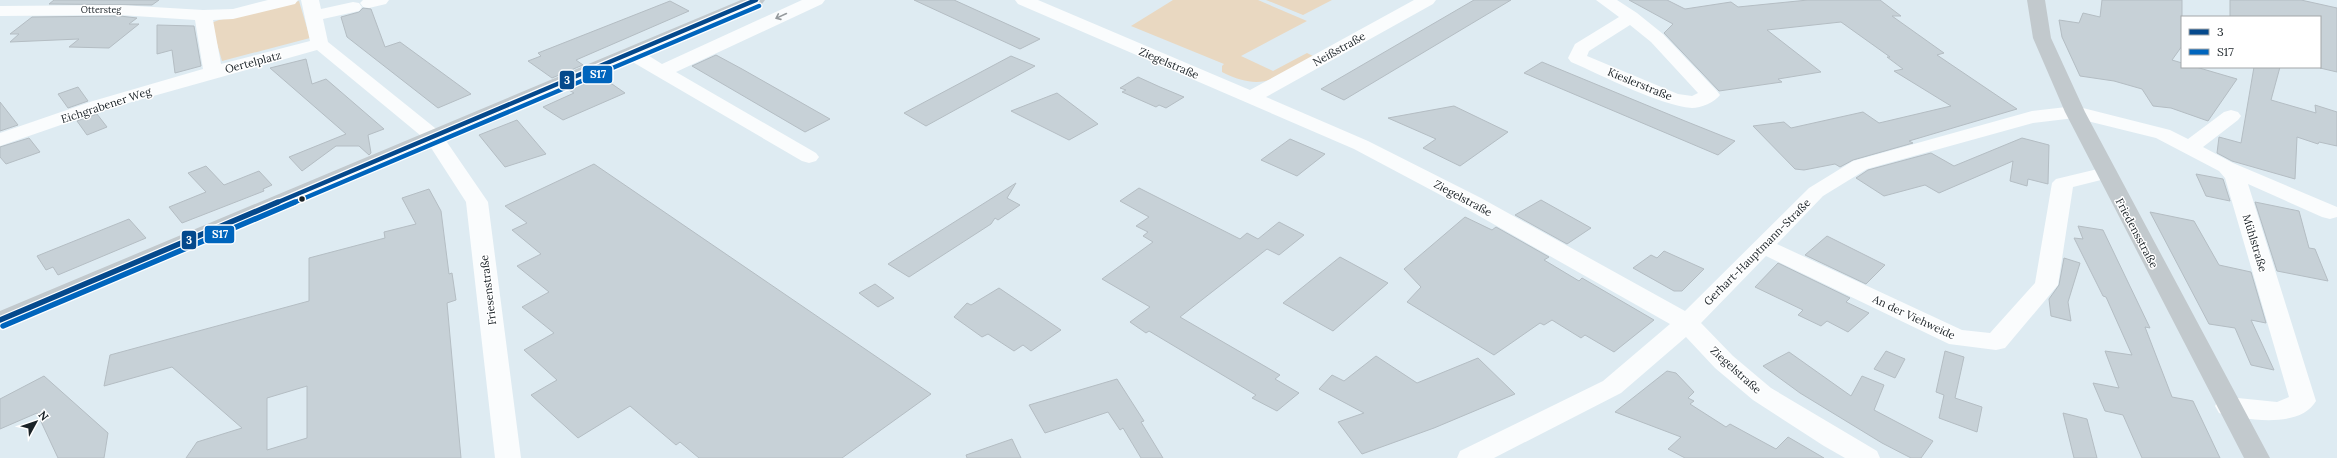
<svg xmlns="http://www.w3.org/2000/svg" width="2337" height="458" font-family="Lora,serif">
  <rect width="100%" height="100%" fill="#deebf2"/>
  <path fill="#e9d8c1" d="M1173 0H1258L1307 21 1241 56 1273 71 1307 53 1315 57C1278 77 1263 93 1222 72V66L1224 64 1131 26Z
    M1266 0H1332L1303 15Z
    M299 1 310 38 222 61 211 23 219 20Z"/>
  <path fill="#c7d1d7" stroke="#b4bdc3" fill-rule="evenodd" d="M54 0H159L152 5 49 4Z
    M914 0H954L1040 39 1020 49Z
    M1474 0H1511L1344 100 1321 89Z
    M1629 0H1667L1685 9 1731 2 1738 7 1808 0H1880L1901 16H1892L1944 53 1937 55 2017 109 1909 141 1913 143 1853 160 1840 167 1835 164 1804 170 1795 169 1753 126 1784 122 1791 128 1863 112 1879 123 1951 106 1894 71 1903 69 1887 57H1890L1841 22 1767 30 1821 72 1778 79 1782 82 1719 91 1664 33 1673 24Z
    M2102 0H2182V46L2172 60 2182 63V67H2196L2237 79 2208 121 2171 108 2153 106 2142 89 2114 81 2080 76 2062 37 2059 20 2079 23 2083 13 2100 17Z
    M2230 0H2301L2337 8V72L2320 68V17H2230Z
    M670 1 689 11 576 60 583 65 552 78 528 61 541 56 538 53Z
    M363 8 371 9 385 47 400 42 471 94 438 108 347 37 341 17 359 12Z
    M120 16 137 18 129 24H139L109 48 69 47 79 39 10 42 19 34H10L32 17Z
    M157 25 194 26 201 66 175 73 172 50 157 54Z
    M716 55 742 69 830 119 805 132 692 66Z
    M1011 56 1035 66 926 126 904 113Z
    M306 59 312 84 326 79 384 129 368 135 371 153 369 155 359 146H336L302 171 289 157 346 134 270 68Z
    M1542 62 1685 121 1735 141 1718 155 1524 73Z
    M2254 67H2280L2271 100 2316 113 2315 105 2337 112V146L2319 142 2318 144 2297 137 2295 179 2232 161 2217 153 2219 137 2241 143Z
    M599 75 625 93 563 120 543 107 574 93 567 89Z
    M1138 77 1160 87 1184 97 1166 108 1159 105 1156 107 1122 92 1126 90 1120 88Z
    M78 87 88 101 68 108 58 94Z
    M1057 93 1098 124 1069 140 1011 111Z
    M0 102 18 125 0 131Z
    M1454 106 1508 132 1460 166 1423 148 1436 139 1388 118Z
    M97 114 107 127 87 135 77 121Z
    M517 120 546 154 505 167 479 135Z
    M29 138 40 152 6 164 0 157V147Z
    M2022 138 2049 145 2048 184 2028 179 2027 186 2010 181 2013 161 1939 193 1925 185 1884 196 1856 178 1868 170 1931 153 1954 166Z
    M1290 139 1325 154 1297 176 1261 160Z
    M594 164 931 394 842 458H699L680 442 676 445 630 406 578 438 531 395 557 380 524 350 554 333 522 307 549 292 517 266 541 254 512 230 527 223 505 206Z
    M206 166 224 185 259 171 272 185 263 189 264 191 182 223 169 207 206 192 188 173Z
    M2196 174 2223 179 2230 201 2206 196Z
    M1016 183 1007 198 1020 205 998 220 995 218 991 224 909 277 888 264Z
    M1139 188 1240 239 1247 233 1258 239 1279 222 1304 235 1279 255 1267 249 1180 317 1280 375 1275 379 1299 393 1277 411 1252 398 1256 395 1149 331 1146 333 1130 322 1150 307 1102 279 1153 242 1143 236 1148 232 1136 226 1149 217 1120 201Z
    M429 189 441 211 449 274 452 273 456 300 447 303 461 458H186L197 442 242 428 172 367 104 386 110 355 309 301V258L385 238 384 232 416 224 402 198ZM307 386V438L267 450V398Z
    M1541 200 1591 228 1567 244 1515 215Z
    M2255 202 2299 211 2309 248 2315 249 2328 281 2277 271Z
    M2150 212 2194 221 2219 265 2251 272 2266 323 2251 320 2274 370 2251 365 2235 328 2209 324Z
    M1465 217 1492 230 1496 227 1549 257 1544 260 1579 281 1582 278 1654 320 1614 352 1585 335 1581 338 1552 320 1544 325 1540 323 1494 355 1407 302 1421 287 1404 269Z
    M129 219 146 238 58 275 53 267 46 270 37 256Z
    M2078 226 2103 230 2150 328 2145 327 2172 397 2193 401 2220 458H2142L2123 415 2105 411 2093 383 2119 388 2105 351 2132 355 2106 297 2103 296 2074 238 2083 239Z
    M1827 236 1885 265 1866 284 1805 255Z
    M1664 251 1704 269 1682 291H1674L1633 268 1651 255 1657 258Z
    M1340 257 1388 283 1333 331 1283 303Z
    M2064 258 2080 263 2068 302 2071 321 2051 316 2049 299 2059 285Z
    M1778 263 1850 298 1846 302 1869 313 1848 332 1827 321 1821 326 1798 315 1803 310 1755 287Z
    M875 284 894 298 878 307 859 293Z
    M999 288 1061 330 1031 351 1023 345 1014 351 988 334 982 337 954 317 967 303 971 305Z
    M1886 351 1905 359 1895 378 1874 369Z
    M1945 351 1964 357 1955 398 1982 407 1977 432 1939 418 1944 395 1936 392Z
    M1789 352 1851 396 1862 376 1884 385 1874 410 1933 441 1921 458H1911L1882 443 1800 393 1763 366Z
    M1376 356 1417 383 1478 358 1515 394 1434 428 1362 454 1338 422 1364 413 1319 389 1332 375 1344 381Z
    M1667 371 1676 373 1694 392 1688 398 1694 401 1690 404 1726 427 1730 424 1776 449 1788 437 1824 458H1685L1668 449 1681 437 1615 412Z
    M44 376 108 433 104 458H58L37 413 0 429V399Z
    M1117 379 1144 421 1141 422 1163 458H1141L1123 428 1120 430 1108 412 1045 433 1029 405Z
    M2063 413 2087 419 2097 458H2074Z
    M1012 439 1021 458H967L966 455Z"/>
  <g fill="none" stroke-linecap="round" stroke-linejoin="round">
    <path fill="#fafcfd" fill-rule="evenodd" d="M268 0H298L295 4 233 19 213 20 221 64 310 41 301 0H319L321 9 353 2 359 3 362 7 359 11 323 19 328 42 440 132 488 202 521 458H495L466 202 426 140 317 50 107 109 0 146V133L93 101 203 69 195 20 120 15 0 16V6L120 5 203 10 233 9Z
      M363 0H389L386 4 369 8 363 7 360 3Z
      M802 0H825L822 4 676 72 816 153 819 157 816 161 809 163 802 161 624 57 621 53 624 49C638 46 650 57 662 64Z
      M1015 0H1038L1250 90 1414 0H1436L1433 4 1266 97 1368 141 1481 198 1685 311 1809 188 1853 161 2032 111 2075 106 2170 130 2188 139 2224 112 2231 110 2238 112 2241 116 2238 120 2203 147 2233 163 2337 207V217L2330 219 2322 217 2248 184 2316 401C2300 429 2245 420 2219 413L2215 406 2219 399 2228 397 2277 402 2289 397 2225 178 2219 171 2156 138 2075 118 2033 123 1867 169 1823 196 1777 244 1962 330 1990 333 2035 283 2052 183 2056 179 2106 167 2113 169 2116 173 2113 177 2073 187 2058 285 2005 348 1996 350 1949 344 1766 256 1701 323 1733 356 1771 388 1877 451 1880 458H1845L1824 446 1753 400 1715 368 1686 337 1621 393 1494 458H1457L1460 451 1603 381 1670 324 1465 208 1354 149 1018 4Z
      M1596 0H1617L1637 13 1663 34 1717 91 1720 95C1715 102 1701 108 1692 108 1658 105 1604 76 1571 62L1568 58 1575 44 1619 17ZM1630 25 1651 42 1698 93 1692 96 1678 94 1587 56 1589 51Z"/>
    <path fill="#c2c9cd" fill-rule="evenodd" d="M741 0H765L762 4 0 328V311Z
      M2027 0H2045L2051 38 2085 112 2270 458H2244L2065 112 2033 38Z"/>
    <defs>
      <path id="bus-1-far1" d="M276 203 756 0"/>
      <path id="bus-1" d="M0 320 278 202"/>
      <path id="bus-2-far1" d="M293 203 759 6"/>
      <path id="bus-2" d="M3 326 295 202"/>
    </defs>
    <use href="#bus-1-far1" stroke="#fff" stroke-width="7"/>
    <use href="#bus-1" stroke="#fff" stroke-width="8"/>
    <use href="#bus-2-far1" stroke="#fff" stroke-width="7"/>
    <use href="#bus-2" stroke="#fff" stroke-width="8"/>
    <use href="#bus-1-far1" stroke="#05498c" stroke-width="4.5"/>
    <use href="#bus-1" stroke="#05498c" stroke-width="5.5"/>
    <use href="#bus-2-far1" stroke="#0065bd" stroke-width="4.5"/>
    <use href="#bus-2" stroke="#0065bd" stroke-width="5.5"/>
  </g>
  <defs><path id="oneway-shaft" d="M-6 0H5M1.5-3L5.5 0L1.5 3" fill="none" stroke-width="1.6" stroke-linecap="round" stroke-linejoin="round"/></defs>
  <use stroke="#959a9d" href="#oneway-shaft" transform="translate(781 16) rotate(155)"/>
  <circle fill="#1a2227" stroke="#fff" stroke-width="1.5" cx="302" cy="199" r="3.5"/>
  <g text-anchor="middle" stroke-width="3" stroke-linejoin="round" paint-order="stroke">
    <g font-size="9" fill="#1a2227" stroke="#fff">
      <text x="101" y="13">Ottersteg</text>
    </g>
    <g font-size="11" fill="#1a2227" stroke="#fff">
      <text transform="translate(1339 49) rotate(-29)" y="4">Neißstraße</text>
      <text transform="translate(253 62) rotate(-15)" y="4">Oertelplatz</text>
      <text transform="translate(1169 63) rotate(23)" y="4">Ziegelstraße</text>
      <text transform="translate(1640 84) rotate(22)" y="4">Kieslerstraße</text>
      <text transform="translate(106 105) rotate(-18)" y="4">Eichgrabener Weg</text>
      <text transform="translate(1463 198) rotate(28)" y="4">Ziegelstraße</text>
      <text transform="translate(2137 233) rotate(62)" y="4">Friedensstraße</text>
      <text transform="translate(2255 243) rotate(73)" y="4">Mühlstraße</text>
      <text transform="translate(1757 252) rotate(-45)" y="4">Gerhart-Hauptmann-Straße</text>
      <text transform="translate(488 290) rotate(-97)" y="4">Friesenstraße</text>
      <text transform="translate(1914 317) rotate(25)" y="4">An der Viehweide</text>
      <text transform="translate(1736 370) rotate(42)" y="4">Ziegelstraße</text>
    </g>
  </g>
  <g stroke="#fff" stroke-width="1.5">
    <rect x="582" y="65" width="31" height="19" rx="4" fill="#0065bd"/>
    <rect x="559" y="70" width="16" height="20" rx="4" fill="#05498c"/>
    <rect x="204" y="225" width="31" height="19" rx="4" fill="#0065bd"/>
    <rect x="181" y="230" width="16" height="20" rx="4" fill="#05498c"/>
  </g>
  <g font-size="11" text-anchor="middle" font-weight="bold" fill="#fff">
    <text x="598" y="78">S17</text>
    <text x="567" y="84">3</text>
    <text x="220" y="238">S17</text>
    <text x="189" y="244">3</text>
  </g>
  <rect x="2181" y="16" width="140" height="52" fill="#ffffff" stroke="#a3a7a9"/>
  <rect x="2189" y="29" width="20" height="6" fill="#05498c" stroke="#a3a7a9"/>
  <text x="2217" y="36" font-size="12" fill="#1a2227">3</text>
  <rect x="2189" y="49" width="20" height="6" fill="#0065bd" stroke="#a3a7a9"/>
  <text x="2217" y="56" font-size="12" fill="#1a2227">S17</text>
  <g transform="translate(36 422) rotate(50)" stroke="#ffffff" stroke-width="3" paint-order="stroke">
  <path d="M0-3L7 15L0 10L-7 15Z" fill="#1a2227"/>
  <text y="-6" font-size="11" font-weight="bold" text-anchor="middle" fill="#1a2227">N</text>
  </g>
</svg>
